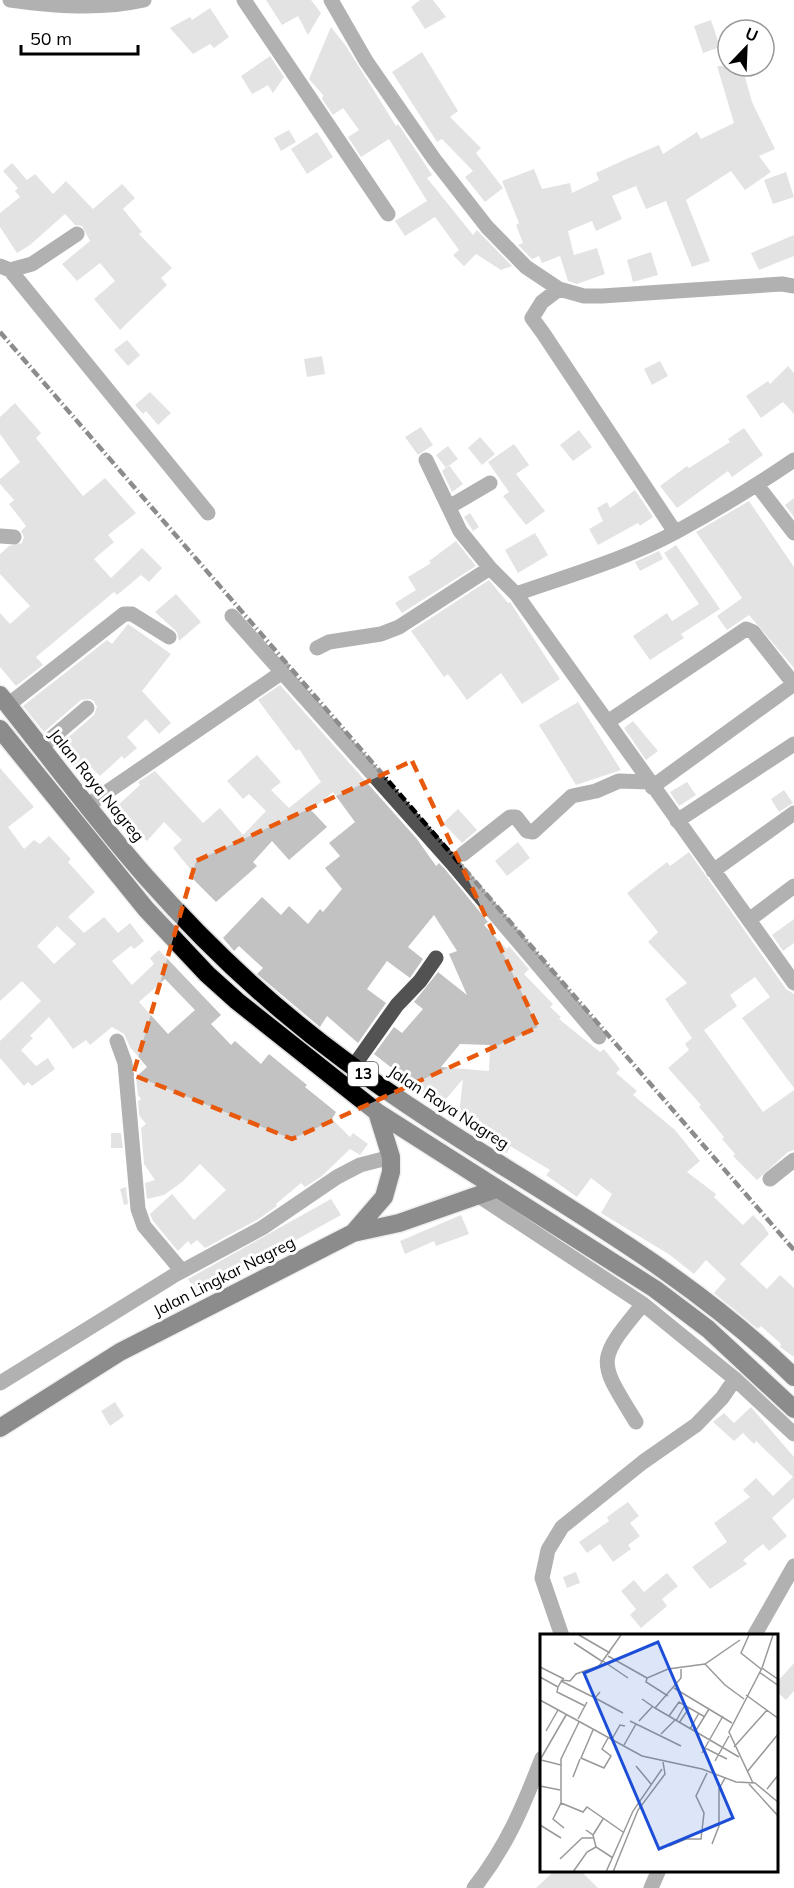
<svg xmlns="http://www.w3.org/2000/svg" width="794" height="1888" font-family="Mulish,sans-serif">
  <rect width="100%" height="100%" fill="#fff"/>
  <path fill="#c2c2c2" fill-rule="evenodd" d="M266 0H311L321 13 308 35 298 16 282 25Z
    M420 0H433L446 17 425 29 411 7Z
    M210 8 229 37 214 48 210 44 193 54 170 28 190 17 192 20Z
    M711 20 720 47 703 53 694 26Z
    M331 27 346 46 396 126 398 124 423 161 432 175 427 178 473 235 477 230 512 266 501 270 476 254 464 266 453 255 459 250 435 217 405 236 395 221 427 201 389 139 361 157 348 137 359 130 343 108 333 115 322 99 323 95 309 79Z
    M422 52 458 111 450 117 481 148 476 153 503 188 485 202 465 177 473 171 442 139 437 142 392 72Z
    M270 56 284 77 273 93 268 85 252 94 241 76Z
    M717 66H742L752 102 775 149 759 156 771 172 745 190 731 171 686 200 710 261 692 267 666 201 646 209 636 186 612 196 622 219 596 231 592 221 568 231 574 255 597 248 605 274 577 284 568 281 560 256 542 263 539 256 532 259 518 245 523 243 516 225 519 223 502 181 534 169 542 189 570 183 572 193 599 180 596 173 624 160 659 145 663 154 697 132 701 139 734 123Z
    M289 130 296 142 281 151 274 138Z
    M317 132 333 157 307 174 291 149Z
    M12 163 27 180 35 174 53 194 66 181 93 209 122 184 135 198 123 209 142 232 139 234 172 268 161 278 167 285 120 330 94 299 115 281 100 263 77 281 62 264 90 241 82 226 75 225 65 214 30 245 17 253 0 227V213L20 197 15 191 18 188 3 171Z
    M786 172 794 197 773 204 764 180Z
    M794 235V256L759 270 751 253Z
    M651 252 658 275 633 282 627 260Z
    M127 340 140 355 128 366 114 350Z
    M322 356 325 374 307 377 304 359Z
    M660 361 668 376 652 385 644 369Z
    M788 366 794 373V414L783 402 761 418 746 396 768 381 770 384Z
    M150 392 171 413 158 425 146 411 143 414 135 405Z
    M15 403 41 433 36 438 83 496 105 478 136 513 108 535 114 542 94 559 111 578 142 548 162 568 149 582 141 575 117 595 114 592 36 657 43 665 16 686 0 667V613L10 624 30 606 0 574V554L9 546 22 543 24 537 21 531 26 526 9 504 14 500 0 484V479L20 462 0 434V417Z
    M421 427 433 445 418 455 405 437Z
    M744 428 763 455 732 477 728 471 677 508 660 486 687 466 689 468 730 442 728 439Z
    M579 430 592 447 573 461 560 445Z
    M480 437 495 454 482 465 468 448Z
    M514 444 529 465 516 474 545 511 526 525 503 496 509 492 488 462Z
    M448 446 458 459 446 468 436 455Z
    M449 465 463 484 452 492 442 471Z
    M635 490 653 517 640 526 638 523 598 545 589 529 603 521 597 508 607 502 610 508Z
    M794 498V517L785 505Z
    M749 501 794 567V668L749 615 727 630 717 616 742 598 696 532Z
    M470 513 479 527 473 531 464 517Z
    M535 533 548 555 518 573 505 550Z
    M456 541 476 566 402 613 395 603 416 590 408 577 431 563 429 561Z
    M676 545 720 609 681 634 684 638 650 660 633 636 667 613 672 621 699 604 664 553Z
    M659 551 663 559 640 571 635 562Z
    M489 580 508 603 510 602 560 679 522 704 501 673 467 700 448 674 444 677 411 631Z
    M176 594 201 622 179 641 177 632 155 612Z
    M128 624 171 654 142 691 171 723 159 734 146 719 127 737 137 748 124 759 122 756 100 776 91 767 82 775 64 755 71 749 64 741 94 715 97 707 94 701 90 699 81 700 44 732 23 706 107 640 112 644Z
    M280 685 417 839 436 866 439 863 444 868 484 917 488 922 484 925 507 949 509 946 529 969 524 974 553 1004 550 1007 561 1017 559 1019 600 1052 604 1049 620 1069 616 1073 637 1091 633 1095 675 1130 700 1161 687 1172 716 1194 714 1197 743 1225 753 1215 762 1224 769 1234 740 1264 767 1289 780 1275 794 1288V1357L780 1347 781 1344 761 1326 758 1329 714 1293 726 1279 706 1260 694 1274 670 1255 601 1213 612 1194 591 1178 577 1197 546 1175 550 1170 510 1146 507 1153 488 1143 491 1138 474 1129 479 1118 459 1115 463 1079 440 1106 374 1054 394 1027 402 1033 423 1009 414 1002 438 972 467 995 449 954 457 951 434 915 408 947 423 959 412 975 410 978 387 961 367 989 386 1003 358 1043 327 1016 320 1027 314 1022 257 974 263 968 252 958 239 946 234 951 223 938 262 897 281 915 289 906 308 924 320 909 323 912 342 889 325 868 340 856 329 843 355 822 333 792 311 810 327 827 289 860 272 841 253 862 257 866 216 902 192 878 195 875 173 848 182 840 164 822 147 841 132 828 135 825 117 806 140 785 138 782 155 771 203 823 220 808 243 835 266 811 249 794 243 799 227 781 257 755 281 782 271 790 289 808 321 782 299 749 296 751 258 700ZM460 1044 490 1045 489 1071 441 1067Z
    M578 702 621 770 576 785 539 725Z
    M633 721 658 751 646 760 624 728Z
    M0 768 34 807 8 827 24 849 34 840 40 844 49 836 71 859 68 862 95 892 68 917 84 933 104 917 118 933 130 923 144 941 134 949 131 946 112 961 132 985 154 964 150 958 159 950 221 1015 211 1024 231 1045 235 1041 261 1064 269 1054 307 1085 305 1087 336 1112 332 1119 350 1137 353 1133 368 1144 360 1155 350 1149 322 1176 305 1187 301 1183 276 1204 277 1206 257 1220 205 1248 197 1240 191 1245 188 1241 178 1251 153 1221 150 1214 172 1194 194 1220 226 1190 200 1164 182 1182 164 1195 147 1199 145 1183 155 1180 144 1164 141 1128 146 1124 139 1115 138 1101 141 1099 138 1095 136 1077 147 1067 130 1047 124 1034 112 1027 90 1045 86 1040 73 1049 49 1017 30 1036 33 1038 21 1050 36 1066 48 1058 55 1069 32 1086 28 1082 24 1086 0 1058V1041L41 1001 22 981 0 1001ZM57 926 76 944 54 964 37 946ZM165 979 195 1010 168 1034 139 1002Z
    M687 782 696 795 679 806 670 792Z
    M784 790 793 803 779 812 771 799Z
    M458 809 477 830 462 843 443 823Z
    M518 842 530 858 507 876 495 861Z
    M689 852 786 989 794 994V1088L742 1018 770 997 755 977 730 995 737 1006 704 1030 763 1112 794 1090V1150L788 1152 757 1180 733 1156 735 1154 722 1139 724 1137 699 1107 701 1105 668 1068 689 1050 685 1044 692 1038 665 999 687 983 648 942 658 932 627 893 667 862 670 866Z
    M794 919V943L783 951 772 935Z
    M111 1133H121L123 1148H111Z
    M126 1187 128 1204 124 1205 120 1189Z
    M331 1199 341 1215 197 1295 188 1279Z
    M461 1215 469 1234 436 1246 434 1241 405 1254 400 1241Z
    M115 1402 124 1416 110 1426 101 1411Z
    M751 1407 794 1457V1498L772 1518 787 1536 769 1551 763 1544 743 1560 747 1564 710 1589 692 1567 727 1542 714 1523 750 1497 743 1490 756 1478 773 1496 793 1477 756 1441 754 1444 743 1433 734 1441 713 1422 724 1413 734 1423Z
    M628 1502 639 1516 630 1523 640 1536 628 1545 631 1549 613 1562 600 1544 587 1553 579 1542 609 1521 607 1517Z
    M576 1572 580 1583 567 1588 563 1577Z
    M667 1573 678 1586 662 1599 667 1606 641 1628 630 1615 636 1609 621 1591 634 1580 644 1592Z
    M794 1663V1691L786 1700 777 1692V1682Z
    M553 1872H582L598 1888H536Z"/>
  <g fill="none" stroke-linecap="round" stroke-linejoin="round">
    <defs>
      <path id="highway" d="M0 695C48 755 95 819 146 877 205 944 272 1007 344 1060 491 1170 662 1247 794 1377
        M0 729 146 909 207 974 237 1001 377 1112 655 1289 708 1329 794 1409
        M353 1233 399 1223 496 1189
        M0 1428 120 1352 353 1233 384 1197 391 1172V1157L377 1112"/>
    </defs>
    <use href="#highway" stroke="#dbdbdb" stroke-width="21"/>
    <path stroke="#525252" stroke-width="15" d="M10 0C55 6 99 10 144 0
      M244 0 388 214
      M331 0 366 61 434 159 487 227 526 267 559 289
      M0 266 10 270 32 264 77 234
      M10 270 208 513
      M426 460 460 531 490 568 516 594C570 575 626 559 676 532 716 510 756 486 794 460
      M757 485 794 533
      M449 507 490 483
      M675 532 543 333 532 318 542 302 559 289 584 296H602L782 284 794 286
      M0 536 14 537
      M516 594 794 983
      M232 616 451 862 599 1037
      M317 648 329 642 381 634 399 627 490 568
      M8 705 124 614H132L169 637
      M609 721 746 629 753 632 794 684
      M41 747 87 708
      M652 787 794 684
      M88 805 281 673 282 667
      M677 821 794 744
      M463 854 510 817H516L527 831 533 832 572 796 596 791 619 781 649 782
      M713 871 794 813
      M749 920 794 886
      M117 1041 125 1063 138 1209 144 1226 182 1271
      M353 1067 397 1005 420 981 436 958
      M770 1179 794 1160
      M479 1196 643 1304 735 1379 794 1434
      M0 1383 173 1276 262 1228 337 1177 360 1165 391 1157
      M636 1422C598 1360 595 1362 643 1304
      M562 1636 542 1578 548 1550 562 1527 643 1462 696 1425 722 1398 735 1379
      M754 1636 794 1566
      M474 1888C507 1846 523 1807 542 1758
      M651 1888 658 1872"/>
    <use href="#highway" stroke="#000" stroke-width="18"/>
    <path stroke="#000" stroke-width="4.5" stroke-dasharray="9 3 1.5 3" stroke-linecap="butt" d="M0 332 794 1250"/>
  </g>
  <path d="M0 0H794V1888H0ZM412 761 538 1027 292 1139 133 1075 196 861Z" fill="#fff" fill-opacity=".55" fill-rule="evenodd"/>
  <path fill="none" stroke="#e8590c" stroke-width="4.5" stroke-dasharray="12 8" stroke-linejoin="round" d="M412 761 538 1027 292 1139 133 1075 196 861Z"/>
  <g text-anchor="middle" stroke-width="6" stroke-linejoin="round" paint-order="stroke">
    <rect fill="#fff" stroke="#4c4c4c" stroke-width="1.5" x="348" y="1062" width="30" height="24" rx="4.5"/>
    <g font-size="15" font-weight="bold" fill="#000">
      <text x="363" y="1079">13</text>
    </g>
    <g font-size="16" fill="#000" stroke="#fff">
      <text transform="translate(97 785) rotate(51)" y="6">Jalan Raya Nagreg</text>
      <text transform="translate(449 1107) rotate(33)" y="6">Jalan Raya Nagreg</text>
      <text transform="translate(224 1276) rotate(-27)" y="6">Jalan Lingkar Nagreg</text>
    </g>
  </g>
  <g transform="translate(540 1634)">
    <rect width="238" height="238" fill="#fff"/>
    <path fill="none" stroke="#999" stroke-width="1.5" d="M39 1 70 19M209 1 201 19 221 35M34 9 63 28M68 22 107 44M63 27 88 44M165 30 185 51 204 65M0 33 24 45M222 34 239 46M219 38 239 52M0 43 18 53M21 47 55 64 60 58M134 54 192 89M206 61 239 85M128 62 106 48 107 44 128 35 165 30 200 6M55 64 83 79M102 65 115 74 141 44V35M0 66 102 122 162 135 196 148 215 149 239 169M45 72 17 58 18 53 22 46 30 47 36 40 59 32 81 1M115 74 199 123M129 82 139 68 165 83M38 85 47 68M90 87 141 112M99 87 112 73M136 87 145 71M139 89 149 74M150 95 159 79M53 96 41 124 64 134 71 122 62 115 68 104M6 97 18 76M155 98 169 75M121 100 135 86M72 105 80 91 85 92M84 111 96 90M194 113 227 76M165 114 187 125M162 119 183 82M0 126 26 81M1 126 21 131M175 127 189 102M96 132 111 150M207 138 239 99M33 143 40 125M213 149 189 98 222 34 233 1M209 150 239 183M0 152 20 156M227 155 239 140M21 169 43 178 47 173 83 198M0 191 21 204M24 194 13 185 21 169V125L39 88M46 196 53 201 56 213 73 224M53 201 63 185M172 210 179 192V155L185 144M129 212 146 205H161L164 179 156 162 167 139M20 225 42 204H53M33 238 47 218 56 213M66 238 93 177 122 135M73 238 98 176 125 140 123 128"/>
    <path fill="#1d4ed8" fill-opacity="0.15" stroke="#1d4ed8" stroke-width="3" d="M118 8 193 184 119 215 44 39Z"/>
    <rect width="238" height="238" fill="none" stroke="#000" stroke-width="3"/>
  </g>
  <g transform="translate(746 48) rotate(23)"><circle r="28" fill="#ffffff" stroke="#999999" stroke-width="1.5"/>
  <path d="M0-4.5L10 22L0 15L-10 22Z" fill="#000000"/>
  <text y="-9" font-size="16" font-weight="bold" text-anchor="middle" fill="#000000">U</text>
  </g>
  <path d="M21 45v9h117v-9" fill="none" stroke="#000000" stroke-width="3"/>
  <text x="30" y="45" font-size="18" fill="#000000" stroke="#ffffff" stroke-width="4.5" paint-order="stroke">50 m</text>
</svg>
